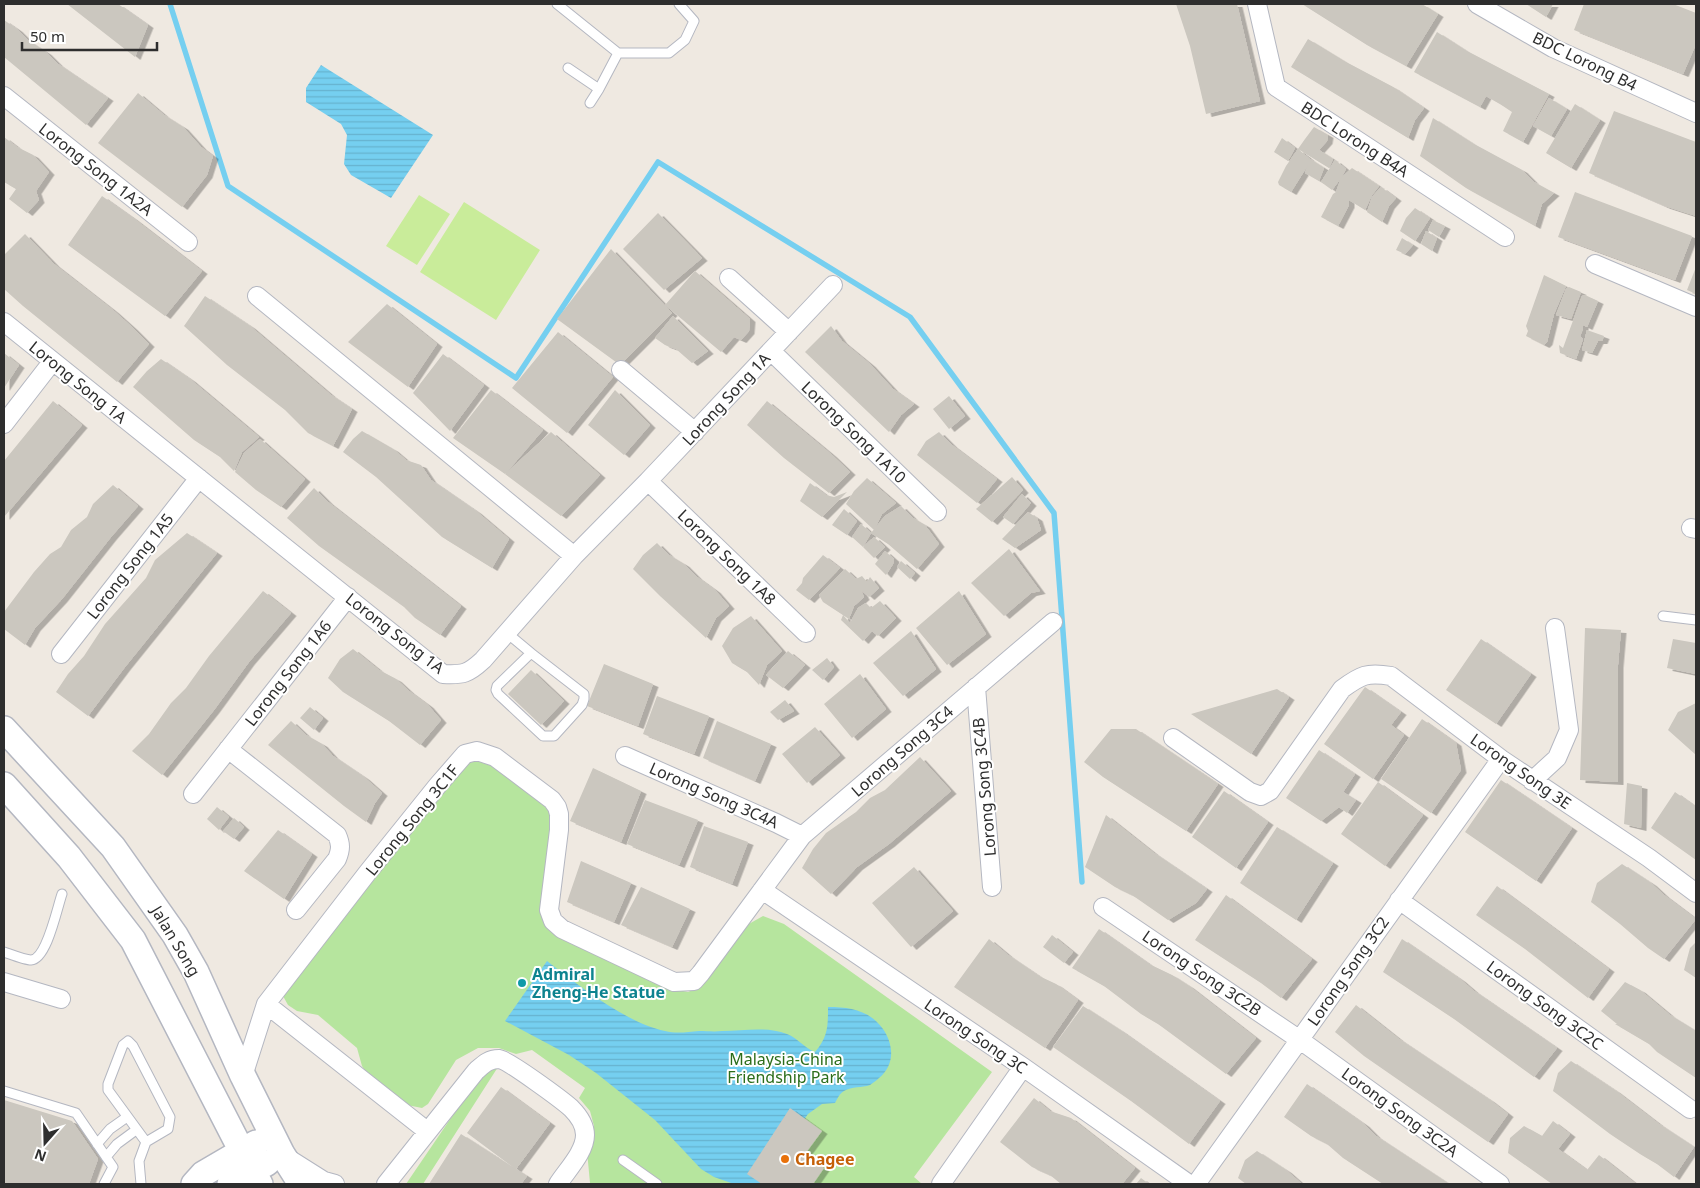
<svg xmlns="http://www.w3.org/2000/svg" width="1700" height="1188" font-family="'Noto Sans',sans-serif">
  <defs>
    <pattern id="water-rules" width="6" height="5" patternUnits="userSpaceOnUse" patternTransform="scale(1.25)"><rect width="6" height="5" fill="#75cff0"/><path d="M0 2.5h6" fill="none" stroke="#66b2ce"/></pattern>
    <filter id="shadow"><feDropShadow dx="5.5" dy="3" stdDeviation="0" flood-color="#0004"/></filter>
  </defs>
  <rect width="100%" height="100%" fill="#efe9e1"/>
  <path fill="#b6e59e" d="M479 755 548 802 555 815 545 922 669 988 688 992 702 986 747 925 763 916 784 924 992 1072 914 1177 922 1184H593L590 1183 587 1151 593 1140 594 1126 590 1111 579 1098 585 1088 532 1050 516 1054 499 1048H478L456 1060 428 1104 422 1108 407 1105 369 1077 362 1066 357 1048 318 1015 297 1011 288 1005 283 996 461 763Z
    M487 1065 498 1067 423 1184H406Z"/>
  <path fill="#c9ec9a" d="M419 195 450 214 417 265 386 246Z
    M464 202 540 250 496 320 420 272Z"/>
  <path fill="url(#water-rules)" d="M321 65 433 135 391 198 351 175 344 164 347 135 341 124 306 102V88Z
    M547 961C578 985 626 1023 665 1031 677 1034 687 1032 699 1031 707 1031 714 1032 722 1031 743 1031 767 1026 787 1034 798 1038 804 1048 815 1052 828 1037 828 1026 828 1007 850 1007 869 1010 883 1029 894 1045 895 1065 879 1078 877 1080 873 1083 870 1085 862 1088 852 1086 844 1091 840 1093 837 1099 835 1103L822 1104 808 1114 759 1184H734L714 1177 701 1169 655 1120 596 1073 569 1055 505 1021Z"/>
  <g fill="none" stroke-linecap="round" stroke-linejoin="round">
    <path stroke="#75cff0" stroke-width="5.5" d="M170 4 228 186 516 378 658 162 910 317 1054 513 1082 882"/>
  </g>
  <path fill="#cbc7bf" filter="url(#shadow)" d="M67 4H118L148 25 135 57Z
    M1176 4H1237L1260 101 1206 114 1190 46Z
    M1302 4H1422L1438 14 1406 66 1367 45Z
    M1526 4H1553L1546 17Z
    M1584 4H1673L1696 13V44L1683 74 1574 30Z
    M4 20 17 29 29 41 46 52 58 64 108 98 86 125 4 57Z
    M1437 32 1465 50 1549 94 1523 142 1503 131 1512 112 1500 104 1486 96 1480 107 1414 72Z
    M1308 39 1344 61 1393 87 1424 108 1415 120 1408 138 1291 67Z
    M138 93 164 115 183 127 201 147 213 156 207 175 182 207 98 143Z
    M1549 98 1567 109 1551 136 1533 126Z
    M1575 104 1600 120 1571 168 1546 153Z
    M1614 111 1696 142V216L1665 206 1589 173Z
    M1433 118 1472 143 1522 170 1534 182 1554 193 1542 204 1535 226 1466 188 1420 156Z
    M1314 127 1328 135 1327 141 1319 150 1333 159 1329 168 1298 149 1310 159 1324 168 1319 181 1305 173 1308 165 1291 192 1279 185 1278 182 1286 166 1305 139Z
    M4 137 17 147 33 155 49 172 36 191 39 200 27 213 9 199 16 189 4 182Z
    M1282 138 1295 148 1288 161 1274 152Z
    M1335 160 1346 169 1341 178 1352 168 1379 186 1372 195 1365 210 1349 200V205L1338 226 1321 217 1333 194 1336 192 1341 178 1332 190 1321 182Z
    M1381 187 1396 198 1389 206 1382 222 1367 212 1372 197Z
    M1575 192 1692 236 1675 280 1558 237Z
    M102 196 133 218 202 271 165 316 68 245Z
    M1415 208 1430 218 1415 241 1400 231 1406 218Z
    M658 213 702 258 664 290 623 249Z
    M1433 220 1445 226 1439 237 1428 230Z
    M1426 231 1437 238 1432 251 1421 244Z
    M25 234 54 264 113 310 132 327 149 344 117 382 23 306 4 289V255Z
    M1402 238 1413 245 1405 254 1396 250Z
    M611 249 672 313 620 365 557 319Z
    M1696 267V294L1687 290Z
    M695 271 750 319 749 331 741 340 734 337 721 352 665 305Z
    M1544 275 1566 286 1554 314 1547 342 1544 345 1526 336 1528 331 1526 326Z
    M1569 287 1581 292 1571 319 1556 315 1566 289Z
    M1585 295 1598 301 1587 327 1583 325V329L1580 336 1583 339 1576 359 1560 353 1559 345 1563 348 1582 296Z
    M205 296 250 326 331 395 352 409 333 446 308 433 285 410 227 365 184 326Z
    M387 304 437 344 408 387 348 342Z
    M673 316 708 351 692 363 676 349 665 345 655 338Z
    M831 326 842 341 870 364 893 389 914 404 901 415 889 432 805 352Z
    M1587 330 1604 336 1602 341H1598L1592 353 1582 350Z
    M558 332 613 377 567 433 512 388Z
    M4 353 19 365 4 388Z
    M443 354 484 385 450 431 413 393Z
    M161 359 190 379 259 437 242 452 234 471 220 457 194 440 133 387 147 371Z
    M491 390 543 430 505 474 453 438Z
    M615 390 650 425 624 455 588 425Z
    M949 396 965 416 949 429 933 409Z
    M53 401 82 425 4 517V461Z
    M767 401 831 454 850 472 829 493 784 458 747 425Z
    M362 431 393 449 406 460 421 465 431 480 476 511 509 539 492 568 442 537 376 477 343 452 353 439Z
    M551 432 600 475 561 516 505 474Z
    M939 432 952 445 997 479 977 503 917 455 926 441Z
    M260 439 305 479 281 507 256 490 235 472 244 453Z
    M1012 477 1023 490 992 522 976 509Z
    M867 478 896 503 882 514 874 530 846 504 854 491Z
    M810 483 826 495 834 497 847 492 822 517 800 501Z
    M113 485 138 506 111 537 62 599 35 628 25 645 4 629V612L34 572 50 554 61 547 71 530 87 517 93 504Z
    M314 488 328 502 461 606 440 635 415 618 404 607 319 546 287 518Z
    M1022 494 1031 503 1013 524 1003 517Z
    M901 506 913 518 925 525 939 544 917 569 888 544 871 533 885 516Z
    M844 509 857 521 847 535 832 525Z
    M1028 512 1037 518 1041 530 1015 548 1002 539Z
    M861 524 871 533 863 547 852 537Z
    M187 533 217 553 125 667 88 716 56 692 68 674 84 656 105 624 146 578 155 560Z
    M874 537 885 547 874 558 863 547Z
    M657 543 669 555 684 564 697 577 715 590 729 606 716 618 706 638 660 596 633 569 643 555Z
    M1009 549 1040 591 1031 593 1004 616 971 583Z
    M885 551 894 559 893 564 886 575 875 564Z
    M823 555 840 568 809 600 796 590 802 583 803 578Z
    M901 561 915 573 910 579 897 567Z
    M845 569 856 579 862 576 867 582 870 577 879 588 869 597 861 590 864 597 854 606 849 619 823 602 819 595Z
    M263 591 291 613 249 662 214 710 162 775 132 751 149 734 171 703 186 688 209 656Z
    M959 591 986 634 947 665 916 628Z
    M880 601 896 618 878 636 872 631 863 641 841 620 843 615 850 623 858 608 866 603 871 608Z
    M751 616 782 651 767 665 759 685 747 672 732 663 722 646 733 628Z
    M1585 628 1621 630 1618 665V782L1580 780Z
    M911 631 936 669 903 696 873 663Z
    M1481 639 1531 674 1496 724 1446 690Z
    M1673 639 1696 643V674L1667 668Z
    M353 649 379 670 396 679 409 691 428 705 441 720 420 745 389 721 343 692 328 678 340 659Z
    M788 651 805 665 783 688 766 675Z
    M827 658 834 667 823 680 812 670Z
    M604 664 653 684 638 726 587 706Z
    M531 670 564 701 541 725 508 694Z
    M860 674 886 709 852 738 824 704Z
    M1365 687 1401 712 1391 725 1404 735 1373 779 1324 744Z
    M1277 689 1289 697 1251 754 1191 714Z
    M657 696 709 716 694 754 643 734Z
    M785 700 794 711 778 720 770 712Z
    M1696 703V755L1668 730 1678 712Z
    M310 707 323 718 314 730 300 718Z
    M1422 719 1456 743 1461 770 1431 813 1381 779Z
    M291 721 306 735 322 744 333 756 364 777 382 793 375 803 366 822 344 806 268 745Z
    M717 721 771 744 755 781 703 758Z
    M815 727 840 755 807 783 782 754Z
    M1111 729H1136L1218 784 1186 831 1103 777 1084 762Z
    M1319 750 1355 774 1343 792 1356 800 1347 813 1339 807 1321 821 1286 798Z
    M920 757 951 791 889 844 857 867 831 894 802 868 813 849 826 833 856 812 870 798 885 790Z
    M593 768 641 791 621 842 570 821Z
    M1501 780 1572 828 1536 881 1465 832Z
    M1378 782 1423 815 1385 866 1341 834Z
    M1627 783 1642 786 1641 828 1624 824Z
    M1224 791 1268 822 1236 868 1192 837Z
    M1675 792 1696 807V860L1651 828Z
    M645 800 698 820 679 865 627 844Z
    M217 807 229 817 219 830 207 819Z
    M1106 815 1154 853 1207 889 1196 903 1168 920 1132 895 1115 887 1085 867Z
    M234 818 244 827 234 839 223 831Z
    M704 826 748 842 732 884 690 867Z
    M1277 827 1333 863 1296 920 1240 883Z
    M278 830 312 854 284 899 244 871Z
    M581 861 631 883 614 922 567 902Z
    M1622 864 1651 883 1664 895 1696 919 1664 959 1648 948 1620 924 1591 902 1597 883Z
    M914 867 953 911 911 947 872 903Z
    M1497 886 1609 969 1588 998 1525 949 1476 915Z
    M641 887 690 909 672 947 621 925Z
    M1226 895 1312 959 1281 998 1261 983 1195 940Z
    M1099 929 1149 964 1172 975 1189 986 1256 1038 1226 1074 1158 1024 1141 1014 1104 986 1072 968Z
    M1052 935 1073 952 1064 963 1043 947Z
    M989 939 1008 955 1039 976 1056 984 1078 1000 1045 1048 954 987Z
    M1402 939 1460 979 1474 991 1557 1048 1534 1077 1454 1019 1383 972Z
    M1696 942V978L1684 970 1690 948Z
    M1625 982 1640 990 1670 1015 1696 1031V1078L1657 1052 1649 1044 1615 1024H1617L1601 1011Z
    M1356 1005 1399 1039 1490 1100 1508 1114 1488 1142 1364 1056 1335 1032Z
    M1083 1006 1120 1030 1220 1101 1189 1144 1131 1101 1053 1047Z
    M1571 1061 1616 1091 1659 1124 1694 1147 1674 1177 1657 1164 1640 1154 1610 1134 1553 1091 1558 1073Z
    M1307 1084 1364 1124 1376 1136 1449 1184H1383L1343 1158 1327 1144 1311 1136 1284 1117Z
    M501 1087 550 1123 516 1169 527 1176 521 1184H429L461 1134 514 1168 467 1133Z
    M1034 1098 1050 1111 1071 1118 1135 1168 1122 1184H1061L1050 1175 1032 1167 1000 1142Z
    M4 1100 72 1121 98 1159 89 1184H4Z
    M790 1108 822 1131 805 1154 824 1168 813 1184H762L747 1174Z
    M1553 1121 1570 1134 1558 1149 1587 1170 1599 1155 1636 1184H1552L1508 1153 1510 1138 1524 1126 1542 1136Z
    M1257 1151 1286 1170 1302 1184H1246L1238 1178 1245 1160Z
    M1141 1178 1149 1184H1136Z"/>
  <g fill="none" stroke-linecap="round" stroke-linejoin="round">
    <defs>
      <path id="lane" d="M557 4 618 53 599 89 590 103
        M618 53H669L685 40 694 21 679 4
        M568 68 599 89
        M1663 616 1696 620
        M507 633 531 653 497 686 496 690 498 694 543 736H554L582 705 584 699V694L531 653
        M4 952C10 954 25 960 31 960 47 959 57 908 62 894
        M4 1091 76 1113 113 1167 104 1184
        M97 1144 110 1129 127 1117
        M106 1157 117 1144 136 1130
        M623 1160 657 1184
        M141 1184 139 1161 146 1142 168 1129 170 1117 133 1046 128 1041 123 1045 108 1084V1090L146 1142"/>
      <path id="street" d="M1257 4 1276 87 1505 237
        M1477 4 1553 48 1696 113
        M4 96 188 242
        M1595 264 1696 307
        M729 278 789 332
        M257 296 574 556
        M4 322 443 674C463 675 468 674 483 660L574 556 648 481 833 285
        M771 351 937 512
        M621 370 695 432
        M4 424 52 362
        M648 481 806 633
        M1691 528 1696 529
        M61 654 199 478
        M976 687 992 887
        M1173 738 1250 792 1261 796 1270 791 1342 689C1361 675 1367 672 1391 676L1501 759 1649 858 1696 893
        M228 749 337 835C341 844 341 849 337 859L296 910
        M625 756 776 823 802 836
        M1532 781 1557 758 1569 730 1555 628
        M193 794 348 597
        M762 890 1023 1067 1189 1184
        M1399 900 1690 1109
        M1103 907 1300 1040 1500 1184
        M4 982 61 999
        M266 1004 427 1131
        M243 1076 266 1004 368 872 438 785 465 754 477 751 495 757 552 800 557 807 559 814V830L549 910 553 921 562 929 674 982 694 981 701 973 802 836 1053 622
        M286 1157 324 1181 335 1184
        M386 1184 476 1071C483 1065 488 1059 499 1059 508 1060 562 1100 571 1108 578 1115 585 1125 585 1135 585 1152 567 1170 558 1184
        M941 1184 1023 1067
        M1196 1184 1501 759"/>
      <path id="secondary" d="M4 729 113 847 175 935 196 972 243 1076 282 1154 301 1184
        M4 785 69 857 133 940 252 1171 260 1184
        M194 1184 203 1174 256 1143
        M230 1184 267 1163"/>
    </defs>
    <use href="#lane" stroke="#b4b7c1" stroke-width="11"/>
    <use href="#street" stroke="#b4b7c1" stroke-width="20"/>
    <use href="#secondary" stroke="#b4b7c1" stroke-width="28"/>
    <use href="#lane" stroke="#fff" stroke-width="9"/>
    <use href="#street" stroke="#fff" stroke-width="18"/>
    <use href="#secondary" stroke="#fff" stroke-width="25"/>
  </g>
  <circle fill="#0f9aa8" stroke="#fff" stroke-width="2" cx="522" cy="983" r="5"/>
  <circle fill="#e8710a" stroke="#fff" stroke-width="2" cx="785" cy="1159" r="5"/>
  <g text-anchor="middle" stroke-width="4" stroke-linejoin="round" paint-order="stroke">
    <g font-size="16" fill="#2e2e2e" stroke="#fff">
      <text transform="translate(1585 61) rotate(26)" y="6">BDC Lorong B4</text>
      <text transform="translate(1355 139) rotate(33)" y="6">BDC Lorong B4A</text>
      <text transform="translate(96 169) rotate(38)" y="6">Lorong Song 1A2A</text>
      <text transform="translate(78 382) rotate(39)" y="6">Lorong Song 1A</text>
      <text transform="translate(726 399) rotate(-47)" y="6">Lorong Song 1A</text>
      <text transform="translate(854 432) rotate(44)" y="6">Lorong Song 1A10</text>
      <text transform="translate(727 557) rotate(44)" y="6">Lorong Song 1A8</text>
      <text transform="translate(130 566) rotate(-52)" y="6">Lorong Song 1A5</text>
      <text transform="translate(395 633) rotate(38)" y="6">Lorong Song 1A</text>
      <text transform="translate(288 673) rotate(-52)" y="6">Lorong Song 1A6</text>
      <text transform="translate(902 751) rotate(-41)" y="6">Lorong Song 3C4</text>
      <text transform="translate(1521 771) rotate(35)" y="6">Lorong Song 3E</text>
      <text transform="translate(984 787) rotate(-95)" y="6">Lorong Song 3C4B</text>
      <text transform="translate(714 795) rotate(24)" y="6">Lorong Song 3C4A</text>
      <text transform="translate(412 820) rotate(-51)" y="6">Lorong Song 3C1F</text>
      <text transform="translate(176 941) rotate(59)" y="6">Jalan Song</text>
      <text transform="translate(1348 971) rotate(-55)" y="6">Lorong Song 3C2</text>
      <text transform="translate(1202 973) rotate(34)" y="6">Lorong Song 3C2B</text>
      <text transform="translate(1545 1005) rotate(36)" y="6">Lorong Song 3C2C</text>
      <text transform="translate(976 1036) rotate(34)" y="6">Lorong Song 3C</text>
      <text transform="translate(1400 1112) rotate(36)" y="6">Lorong Song 3C2A</text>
    </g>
    <g font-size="16" font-weight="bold" fill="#0d838f" stroke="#fff" text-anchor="start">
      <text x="532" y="980">Admiral<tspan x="532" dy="18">Zheng-He Statue</tspan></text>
    </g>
    <g font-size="16" fill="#2c6e1b" stroke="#fff">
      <text x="786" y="1065">Malaysia-China<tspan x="786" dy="18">Friendship Park</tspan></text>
    </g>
    <g font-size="16" font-weight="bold" fill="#c56008" stroke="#fff" text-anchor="start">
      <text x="795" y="1165">Chagee</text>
    </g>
  </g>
  <rect width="1700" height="1188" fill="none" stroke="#2e2e2e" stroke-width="10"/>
  <g transform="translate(45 1143) rotate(200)" stroke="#ffffff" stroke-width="4" paint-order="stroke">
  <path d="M0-4L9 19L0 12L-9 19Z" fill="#2e2e2e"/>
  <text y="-8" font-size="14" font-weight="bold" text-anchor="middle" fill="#2e2e2e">N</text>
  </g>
  <path d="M22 42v8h135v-8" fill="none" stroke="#2e2e2e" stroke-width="2.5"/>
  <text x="30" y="42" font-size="15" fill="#2e2e2e" stroke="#ffffff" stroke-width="4" paint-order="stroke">50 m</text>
</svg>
